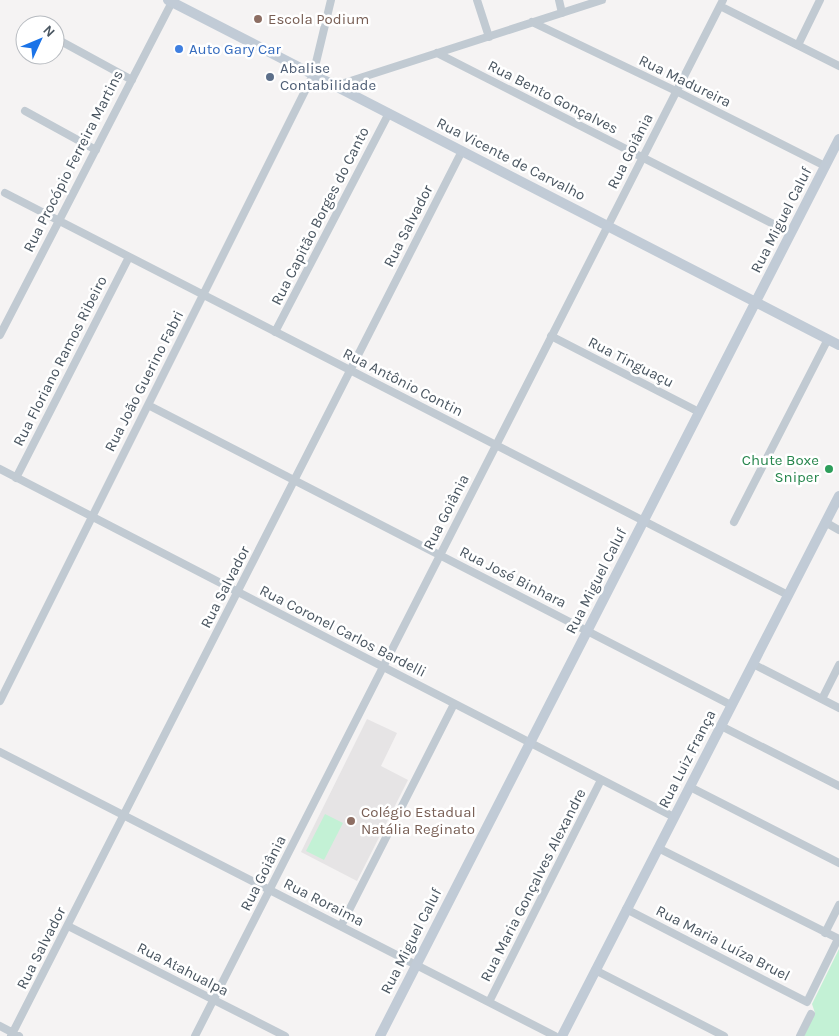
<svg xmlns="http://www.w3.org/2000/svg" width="839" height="1036" font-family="Karla,sans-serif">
  <rect width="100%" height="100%" fill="#f5f3f3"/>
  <path fill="#e6e4e5" d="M367 719 397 733 381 766 408 780 357 881 301 852Z"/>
  <path fill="#c3f1d5" d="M325 814 343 823 324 860 306 851Z
    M839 949V1036H804L815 1013 812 1004Z"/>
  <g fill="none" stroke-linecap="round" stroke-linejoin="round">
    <path stroke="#c1cad2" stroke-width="8" d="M477 0 489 37
      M559 0 562 13
      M720 6 839 66
      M532 22 676 91 825 166
      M55 38 132 80
      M798 45 820 0
      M437 53 791 233
      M335 86 602 0
      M25 111 96 150
      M5 193 788 595
      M275 332 389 113
      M0 335 172 2
      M551 336 699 412
      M148 405 731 705
      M0 469 674 817
      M16 478 129 257
      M734 522 828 339
      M825 522 839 530
      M753 664 839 708
      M822 699 839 665
      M0 701 313 75 331 0
      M721 726 839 786
      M0 752 555 1036
      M690 787 839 863
      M658 848 839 939
      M626 909 807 1002 838 939
      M68 926 285 1036
      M341 926 454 704
      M825 933 839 905
      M595 970 724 1036
      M489 1002 601 780
      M0 1026 19 1036
      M11 1036 462 151
      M195 1036 723 0
      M800 1036 811 1014"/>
    <path stroke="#c1cbd6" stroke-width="10" d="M168 0 839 345
      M380 1036 839 139
      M562 1036 839 496"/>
  </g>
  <g fill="#8d6e63" stroke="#fff" stroke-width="2">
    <circle cx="258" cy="19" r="5"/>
    <circle cx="351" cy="821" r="5"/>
  </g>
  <circle fill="#3f7fe0" stroke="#fff" stroke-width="2" cx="179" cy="49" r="5"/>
  <circle fill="#5c6f8a" stroke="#fff" stroke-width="2" cx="270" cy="77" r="5"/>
  <circle fill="#2e9e5b" stroke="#fff" stroke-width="2" cx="829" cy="469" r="5"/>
  <g text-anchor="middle" stroke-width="5" stroke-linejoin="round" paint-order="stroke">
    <g font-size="15" fill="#785e54" stroke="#fff" text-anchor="start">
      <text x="268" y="24">Escola Podium</text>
      <text x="361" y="817">Colégio Estadual<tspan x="361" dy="17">Natália Reginato</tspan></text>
    </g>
    <g font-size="15" fill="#366cbe" stroke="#fff" text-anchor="start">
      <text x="189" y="54">Auto Gary Car</text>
    </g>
    <g font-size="15" fill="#4e5e75" stroke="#fff" text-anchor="start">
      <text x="280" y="73">Abalise<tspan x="280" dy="17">Contabilidade</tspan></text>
    </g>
    <g font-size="15" fill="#4a5661" stroke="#fff">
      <text transform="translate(685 81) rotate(26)" y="5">Rua Madureira</text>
      <text transform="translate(553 97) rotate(27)" y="5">Rua Bento Gonçalves</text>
      <text transform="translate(630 151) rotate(-63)" y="5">Rua Goiânia</text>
      <text transform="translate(511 159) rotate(27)" y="5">Rua Vicente de Carvalho</text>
      <text transform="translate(73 161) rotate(-63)" y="5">Rua Procópio Ferreira Martins</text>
      <text transform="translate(320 216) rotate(-63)" y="5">Rua Capitão Borges do Canto</text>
      <text transform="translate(781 220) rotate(-63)" y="5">Rua Miguel Caluf</text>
      <text transform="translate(408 226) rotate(-63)" y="5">Rua Salvador</text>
      <text transform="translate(60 361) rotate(-63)" y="5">Rua Floriano Ramos Ribeiro</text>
      <text transform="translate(631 362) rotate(27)" y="5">Rua Tinguaçu</text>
      <text transform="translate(144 381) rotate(-63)" y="5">Rua João Guerino Fabri</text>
      <text transform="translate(403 382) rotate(27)" y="5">Rua Antônio Contin</text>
      <text transform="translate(446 512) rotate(-63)" y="5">Rua Goiânia</text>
      <text transform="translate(513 577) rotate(27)" y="5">Rua José Binhara</text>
      <text transform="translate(596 581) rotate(-63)" y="5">Rua Miguel Caluf</text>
      <text transform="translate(225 587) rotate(-63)" y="5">Rua Salvador</text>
      <text transform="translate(343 631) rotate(27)" y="5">Rua Coronel Carlos Bardelli</text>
      <text transform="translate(687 759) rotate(-63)" y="5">Rua Luiz França</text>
      <text transform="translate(263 873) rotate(-63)" y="5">Rua Goiânia</text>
      <text transform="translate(533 885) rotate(-63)" y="5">Rua Maria Gonçalves Alexandre</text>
      <text transform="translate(324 902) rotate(27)" y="5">Rua Roraima</text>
      <text transform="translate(411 941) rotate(-63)" y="5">Rua Miguel Caluf</text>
      <text transform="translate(723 943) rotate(27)" y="5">Rua Maria Luíza Bruel</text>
      <text transform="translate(41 948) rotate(-63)" y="5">Rua Salvador</text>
      <text transform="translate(183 969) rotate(27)" y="5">Rua Atahualpa</text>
    </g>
    <g font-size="15" fill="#27864d" stroke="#fff" text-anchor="end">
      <text x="819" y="465">Chute Boxe<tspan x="819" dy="17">Sniper</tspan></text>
    </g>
  </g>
  <g transform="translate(40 40) rotate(46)"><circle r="24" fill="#ffffff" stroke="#b7bbc0"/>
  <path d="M0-4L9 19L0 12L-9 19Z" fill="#1a73e8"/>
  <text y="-8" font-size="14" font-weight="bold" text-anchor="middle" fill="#4a5661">N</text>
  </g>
</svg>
